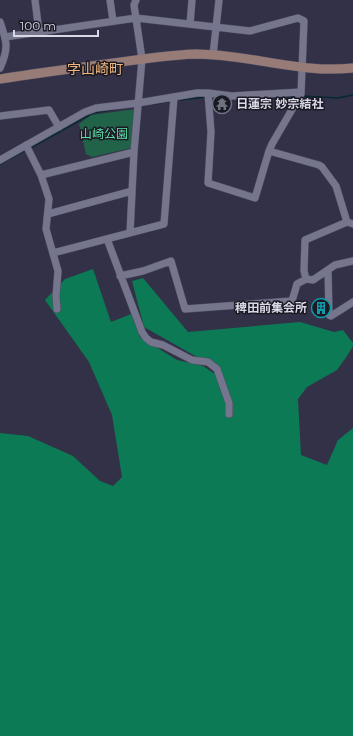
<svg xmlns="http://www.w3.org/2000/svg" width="353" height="736" font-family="Montserrat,'Noto Sans JP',sans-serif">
  <rect width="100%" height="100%" fill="#323147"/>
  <path fill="#206348" d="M136 109 133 145 131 148 92 157 86 154 79 124 91 115Z"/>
  <path fill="#0c7a55" d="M93 269 111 322 131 314 140 337 177 360 203 366 215 374 220 370 144 327 132 281 143 278 188 332 300 322 334 332 343 330 353 343V346L347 356 337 370 307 387 298 399 301 455 327 465 338 440 353 428V736H0V433L28 436 73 456 100 481 113 486 122 477 112 415 89 362 45 300 65 279Z"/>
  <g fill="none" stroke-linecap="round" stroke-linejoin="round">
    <path stroke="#032931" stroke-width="1.5" d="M303 96 338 98 353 95
      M238 99 245 100 298 96
      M180 100 206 97
      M154 104 170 101
      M32 147 93 113 117 109
      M0 164 24 151"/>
    <defs>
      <path id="street" d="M35 0 39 32
        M110 0 113 21
        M0 22C7 42 9 48 0 68
        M190 24 192 0
        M5 37 136 18 250 31 298 18 304 21 301 94 272 144 269 151 319 165 322 167 336 186 347 222 353 224
        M213 55 219 0
        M208 93 211 132 208 183 255 198 269 151
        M0 116 49 110 59 127
        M26 145 41 175 49 199 46 229 58 271 56 296 57 309
        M0 160 85 112 96 108 138 103 197 93H208L232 96 301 92
        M41 175 134 152
        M48 214 132 191
        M130 233 134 152 142 59 134 5 136 0
        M107 239 142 332 146 338 151 342 163 345 192 360 208 362 217 369 229 403V414
        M53 253 164 224 174 97
        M328 270 329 315 331 316 353 302
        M120 276 143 271 171 261 185 309 292 301 297 284 306 279 313 280 335 265 353 261
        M306 279 304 271 305 240 347 222"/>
      <path id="secondary" d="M0 79C38 73 76 68 114 63 141 59 169 55 196 54 248 54 302 74 353 68"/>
    </defs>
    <use href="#street" stroke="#4f4e61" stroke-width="8"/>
    <use href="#secondary" stroke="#4f4e61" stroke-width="10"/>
    <use href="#street" stroke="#76758e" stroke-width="7"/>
    <use href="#secondary" stroke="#977b77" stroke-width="9"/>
  </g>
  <defs>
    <symbol id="temple-ring" viewBox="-11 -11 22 22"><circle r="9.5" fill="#1b1a24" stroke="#6b7280" stroke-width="1.5"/><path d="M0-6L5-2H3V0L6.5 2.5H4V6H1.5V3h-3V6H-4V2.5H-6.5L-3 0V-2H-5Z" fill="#6b7280"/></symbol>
    <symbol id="building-ring" viewBox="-11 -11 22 22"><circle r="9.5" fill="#1b1a24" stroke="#0f9aa8" stroke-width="1.5"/><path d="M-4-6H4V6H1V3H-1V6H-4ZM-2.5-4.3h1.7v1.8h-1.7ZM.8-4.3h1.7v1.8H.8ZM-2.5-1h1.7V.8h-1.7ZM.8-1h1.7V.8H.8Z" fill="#0f9aa8"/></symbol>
  </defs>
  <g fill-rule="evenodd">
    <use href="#temple-ring" x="211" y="93" width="22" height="22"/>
    <use href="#building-ring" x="310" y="297" width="22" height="22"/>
  </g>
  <g text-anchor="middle" stroke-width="3" stroke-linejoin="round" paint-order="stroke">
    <g font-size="12" font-weight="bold" fill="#d8d8e6" stroke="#1b1a24" text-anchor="start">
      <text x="236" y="108">日蓮宗 妙宗結社</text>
      <text x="307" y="312" text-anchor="end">稗田前集会所</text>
    </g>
    <g font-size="12" fill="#5fdfa9" stroke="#1b1a24">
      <text x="104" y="138">山崎公園</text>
    </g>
    <g font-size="14" fill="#f1b87d" stroke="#1b1a24">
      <text x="95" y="74">字山崎町</text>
    </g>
  </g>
  <path d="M14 30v6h84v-6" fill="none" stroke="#d8d8e6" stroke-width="2"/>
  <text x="20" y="30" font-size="12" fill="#d8d8e6" stroke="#1b1a24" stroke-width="3" paint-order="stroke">100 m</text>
</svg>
